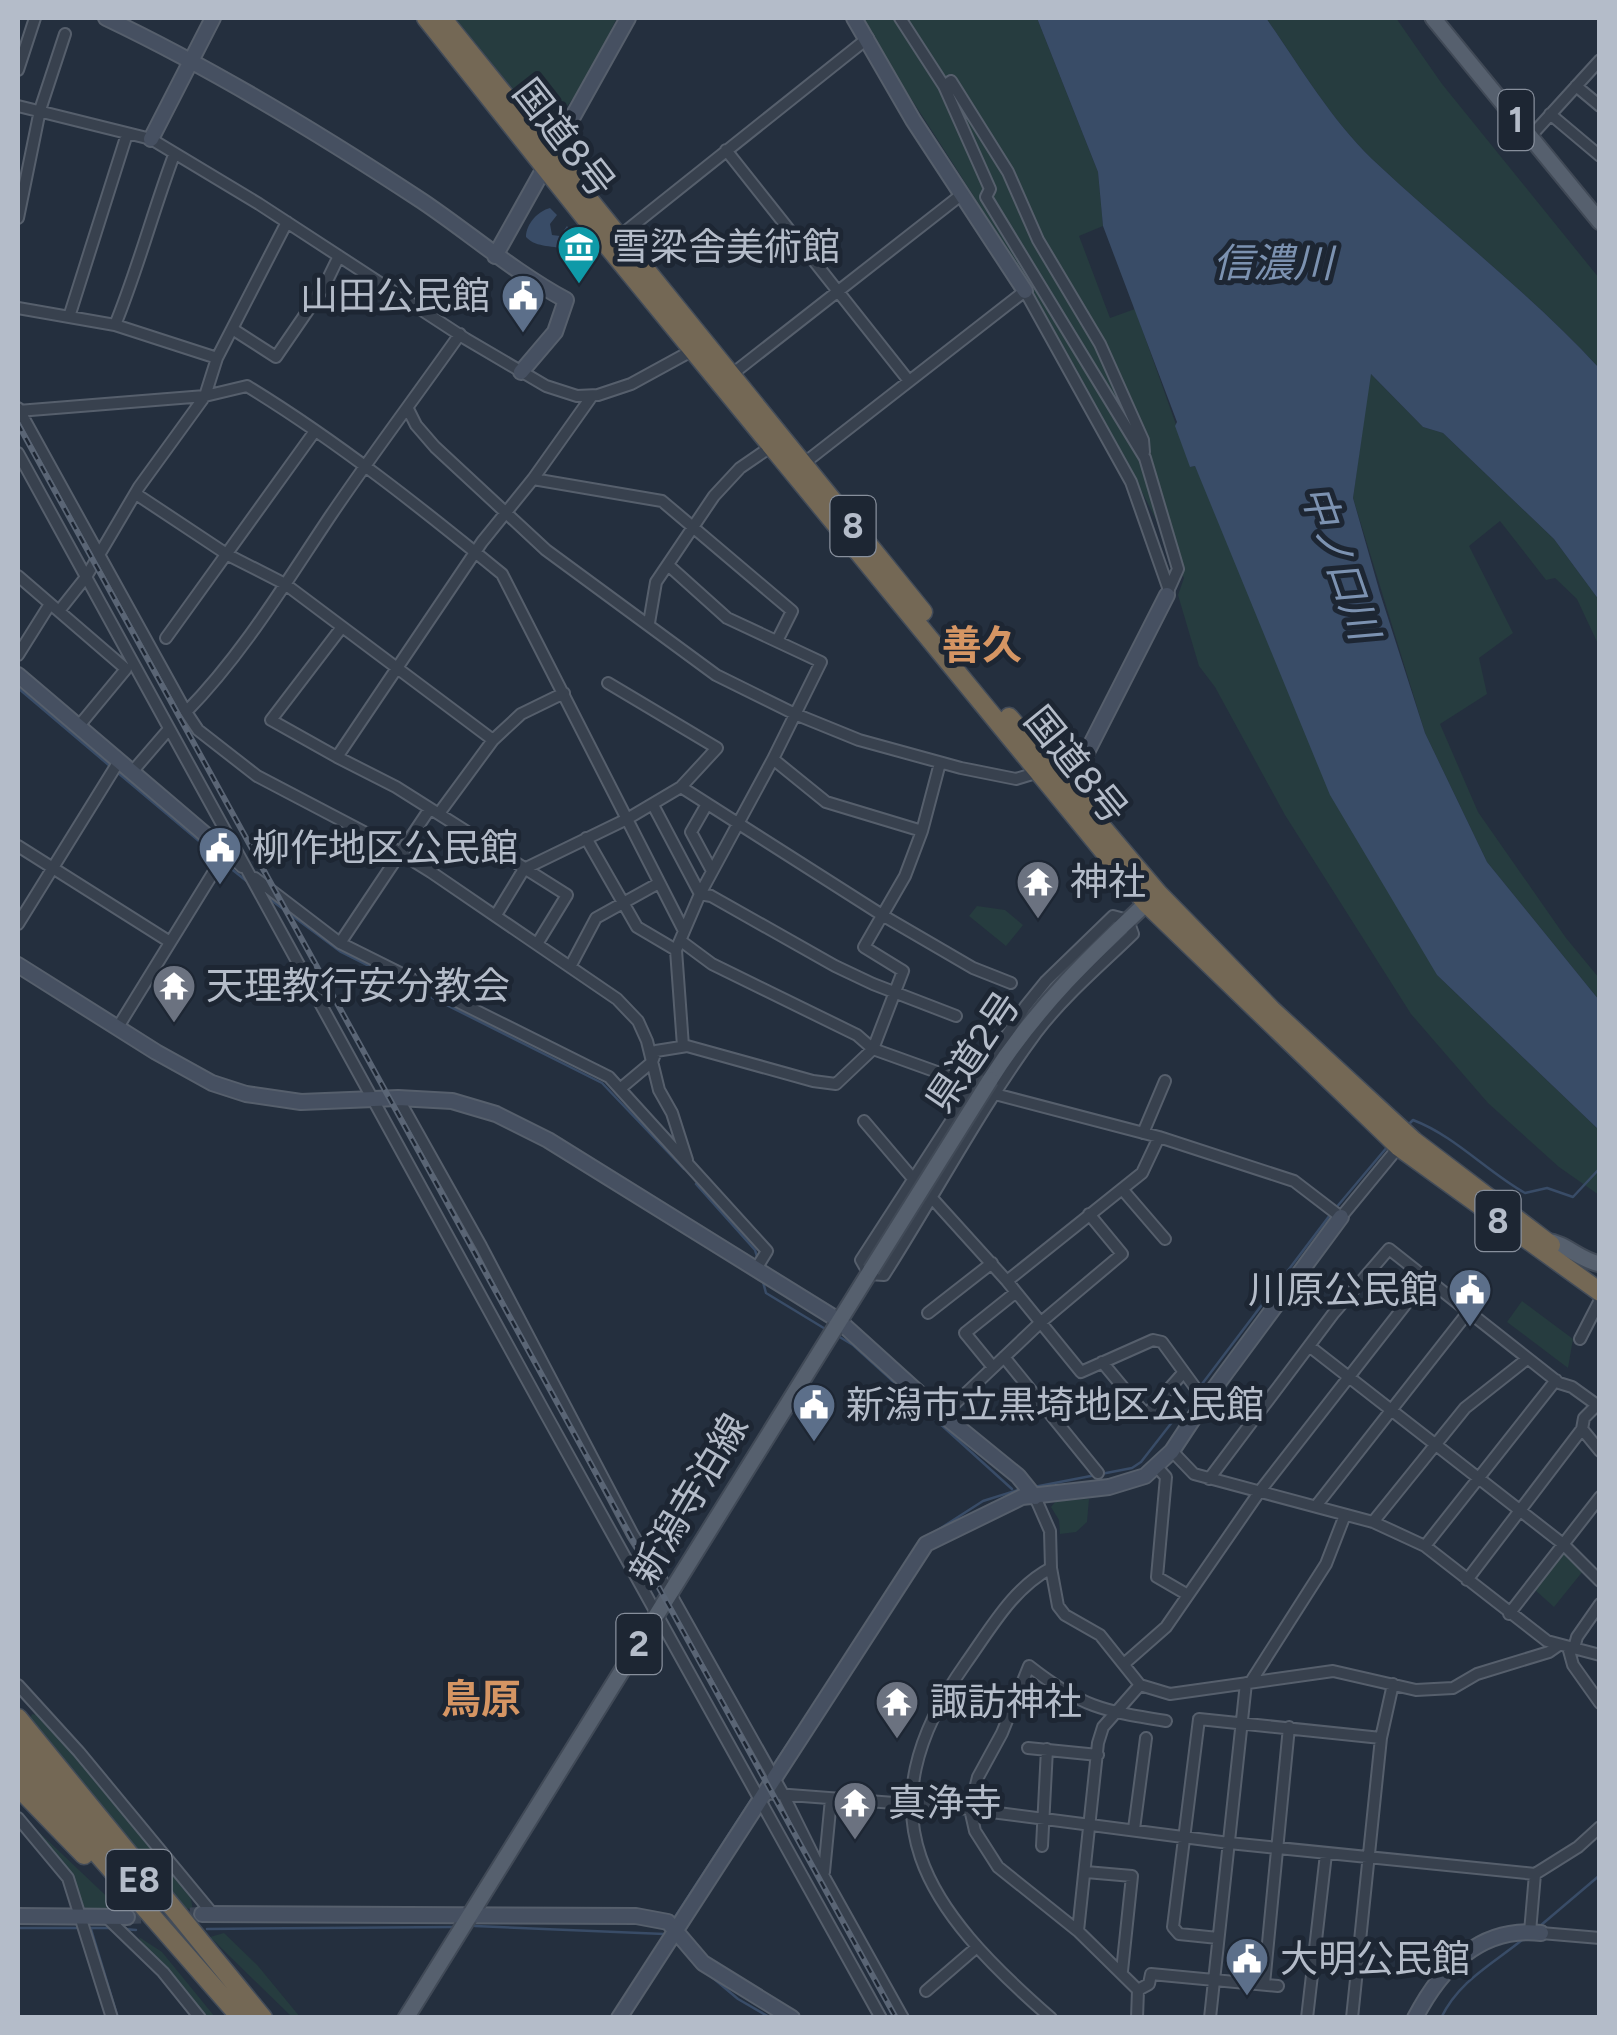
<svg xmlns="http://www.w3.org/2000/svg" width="1617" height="2035" font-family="Figtree,'Noto Sans JP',sans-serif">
  <rect width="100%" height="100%" fill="#242f3e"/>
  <path fill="#263c3f" d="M455 18H617C605 41 578 101 558 115 551 121 543 118 535 116Z
    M857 18H1037L1098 172 1103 226 1079 236 1110 318 1135 309 1191 467 1195 466 1437 975 1599 1130V1195L1559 1167 1488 1103 1411 1014 1285 815 1215 687 1199 666 1178 595 1184 578C1093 383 978 196 857 18Z
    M1266 18H1396L1442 84 1599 278V368C1529 292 1447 230 1372 159 1330 118 1299 65 1266 18Z
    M1370 373 1423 427 1443 433 1554 539 1599 600V646L1577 599 1555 578 1546 580 1500 521 1469 546 1513 633 1479 658 1487 694 1440 724 1478 812 1566 938 1599 978V1000L1487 862 1425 733 1353 498Z
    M977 906 1005 910 1023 925 1006 946 969 916Z
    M1522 1301 1573 1339 1568 1368 1507 1322Z
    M1089 1499 1087 1522 1076 1532 1060 1534 1059 1520 1051 1507 1056 1501Z
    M1561 1554H1568L1583 1571 1554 1607 1534 1589Z
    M32 1714 37 1715 106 1790 190 1894 193 1910 186 1908 30 1719Z
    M23 1817 120 1909H85L72 1877Z
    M224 1933 258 1966 300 2017H292L210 1937Z
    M139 1937 162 1952 215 2017H203L144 1950Z"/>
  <path fill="#394c67" d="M1037 18H1266C1299 65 1330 118 1372 159 1447 230 1529 292 1599 368V600L1554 539 1443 433 1423 427 1371 374 1353 498 1380 593 1425 733 1487 862 1599 1000V1130L1437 975 1330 795 1195 466 1190 467 1175 426 1177 422 1103 226 1098 172Z
    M550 208 557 215 550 224 552 235 560 236 567 226 577 241 568 251C554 244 537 249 526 237 526 224 538 211 550 208Z"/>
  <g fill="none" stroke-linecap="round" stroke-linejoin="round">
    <path stroke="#394c67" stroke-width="2.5" d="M18 688 111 767
      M117 772 218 857
      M224 863 249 883
      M267 897 341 952 602 1083 684 1169
      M1407 1126 1413 1120C1455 1136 1486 1171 1525 1193L1547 1188 1573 1197 1600 1168
      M696 1184 755 1250 758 1260
      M1335 1209 1388 1146
      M763 1282 766 1293 827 1330
      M838 1336 853 1345 1012 1489
      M1199 1388 1330 1215
      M1034 1487 1132 1468 1141 1462 1194 1394
      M927 1537 983 1501 1021 1489
      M771 1769 797 1730
      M758 1790 767 1776
      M673 1920 753 1797
      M475 1926 664 1934
      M1540 1926 1600 1875
      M18 1928H81
      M89 1928H111
      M91 1929 118 2018
      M124 1929 136 1930
      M207 1929 452 1927
      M707 1973 738 1999 771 2018
      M1441 2018C1459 1981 1491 1965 1522 1940"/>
    <path stroke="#3a4453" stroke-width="14" stroke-dasharray="14 7" stroke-linecap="butt" d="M127 1917 202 1914"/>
    <defs>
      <path id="street" d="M900 18 944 86 990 189 986 197 1145 458 1178 569 1170 587
        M18 70 35 18
        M944 86 951 81 1008 172 1038 240 1100 344 1143 440 1144 452
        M1576 86 1600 106
        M18 106 151 139 259 204 466 339 546 386 577 396 598 395 631 384 695 349
        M1550 114 1600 156
        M1529 138 1600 60
        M726 150 909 381
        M18 218 40 110 65 34
        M616 239 868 38
        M18 308 115 325 217 358
        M69 317 127 134
        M115 325C138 269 153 211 174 155
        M234 330 276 357 324 287 339 256
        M731 375 961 195
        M18 408 186 712C243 654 286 582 331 515 373 453 417 395 460 334
        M408 409 416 425 435 447 546 550 716 675 795 714 859 740 961 768 1016 779 1039 772
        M18 411 205 396 247 386C337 441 420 507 502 574L684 931
        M18 453 544 1411 881 2018
        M803 464 1025 291 1131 482 1169 590
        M533 479 662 501 792 611 777 641
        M136 494 228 555 285 584 493 740
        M668 565 727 618 821 662 773 759 700 894 676 950 683 1046
        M18 576 126 669 78 727
        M59 611 86 577 139 487 205 396 217 358 287 222
        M649 623 656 582 714 496 740 468 772 446
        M342 627 271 720 337 757 482 542 533 479 592 396
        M166 638 315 431
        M18 655 50 604
        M608 683 717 748 681 787 882 915 973 968 1011 983
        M186 712 198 730 257 776 381 841 431 872 617 999 638 1021 647 1041 659 1090 672 1113 687 1160
        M337 757 396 787 567 895 537 944
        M773 759 826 802 922 831
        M132 772 169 729
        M707 804 691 832 712 871
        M653 805 700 894 711 896 835 966 873 984 956 1016
        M586 838 637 927 676 950
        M18 846 170 942
        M255 878 340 943 609 1077 767 1251 756 1269
        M496 915 524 869 627 819 681 787
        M1113 916 1128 920 1133 934C1100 966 1064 996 1036 1033 980 1109 935 1195 884 1275L869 1274 861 1260 1025 1007 1046 981Z
        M18 924 119 761
        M681 941 712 964 857 1035 873 1049 903 971 864 947 905 876 922 831 940 763
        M340 943 429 810 440 812 493 740 521 714 564 693
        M570 967 596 918 659 883
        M118 1027 226 852 242 867
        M621 1088 652 1062 656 1051 687 1046 813 1081 836 1084 873 1049 976 1086
        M991 1093 1159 1137 1294 1181 1341 1217 1401 1144
        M398 1098 481 1246 633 1535 670 1593 783 1794 823 1875 903 2018
        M864 1121 915 1181
        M1143 1133 1165 1081
        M1159 1137 1142 1173 1007 1281 1081 1372 1153 1340 1162 1342 1205 1401
        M1122 1189 1165 1239
        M931 1197 1007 1281
        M928 1313 992 1263
        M1580 1339 1600 1300
        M1309 1346 1563 1544 1600 1581
        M1004 1357 1098 1473
        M1102 1362 1146 1415 1183 1373
        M992 1366 965 1333 1015 1293
        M943 1415 1040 1323 1122 1254 1089 1214
        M1172 1451 1194 1474 1373 1522 1425 1546 1547 1641 1600 1655
        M1156 1466 1166 1477 1157 1577 1188 1595
        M1209 1479 1333 1314 1389 1249 1559 1383 1572 1387 1597 1405 1584 1418 1582 1429 1600 1451
        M1035 1497 1050 1531 1051 1568 1058 1606 1065 1615 1100 1635 1140 1685 1170 1694 1333 1671 1416 1690 1453 1688 1477 1674 1549 1652 1559 1645
        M1316 1506 1469 1311
        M1373 1522 1465 1408 1527 1359
        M1425 1546 1556 1380
        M1467 1580 1582 1429
        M1509 1614 1600 1497
        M1568 1647 1573 1665 1600 1703
        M1574 1648 1577 1637 1600 1604
        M1125 1663 1166 1627 1260 1491 1427 1277
        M1252 1680 1326 1564 1345 1515
        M18 1685 79 1752 212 1913
        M1028 1748 1098 1755
        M763 1793 960 1808 1229 1843 1535 1874 1578 1847 1600 1827
        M18 1818 68 1878 112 2018
        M1134 1829 1146 1738
        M1042 1846 1047 1749
        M824 1872 831 1799
        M1086 1872 1132 1876 1122 1971
        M106 1917 163 1972 200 2018
        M1078 1931 1098 1743 1103 1727 1140 1685
        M1530 1932 1535 1874
        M1541 1933 1600 1938
        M1218 1938 1179 1934 1173 1927 1199 1719 1381 1738
        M1264 1984 1289 1727
        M1138 1990 1149 1984 1151 1974 1278 1986
        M926 1991 977 1947
        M1051 2018C926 1909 857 1817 966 1663 991 1628 1013 1588 1051 1568
        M1137 2018 1138 1990 1078 1931 998 1867 975 1831 970 1809 978 1777 1002 1733 1029 1666C1081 1707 1103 1711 1166 1721
        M1210 2018 1246 1683
        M1307 2018 1326 1854
        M1352 2018 1381 1738 1393 1684"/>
      <path id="secondary" d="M106 18C213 69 322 135 422 201 471 234 514 272 566 300L555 332 521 372
        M854 18 913 120 1025 291
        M151 139 213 18
        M495 256 628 18
        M18 675 226 852
        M1048 770 1086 754 1167 595
        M18 965 156 1052 212 1083 246 1094 301 1102 398 1098 452 1101 496 1114 548 1140 838 1320 943 1415 1018 1476 1035 1497
        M202 1914 636 1916 668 1922 703 1963 792 2018
        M18 1916 127 1917
        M619 2018 926 1544 1022 1497 1109 1487 1145 1476 1172 1451 1205 1401 1341 1217
        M1415 2018C1441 1968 1480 1926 1541 1933"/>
      <path id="primary" d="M1433 18 1600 222
        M990 1080C1036 1007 1092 954 1155 895
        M1546 1241C1566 1243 1579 1260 1600 1264
        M406 2018 871 1270"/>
      <path id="highway" d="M426 18 601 238 1146 903 1399 1147 1600 1292
        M442 18 923 612
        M1009 717 1158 893 1272 1010 1414 1141 1551 1245
        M18 1718 263 2018
        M18 1743 110 1847
        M18 1763 241 2018
        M18 1787 84 1855"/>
    </defs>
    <use href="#street" stroke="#565f6c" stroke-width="14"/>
    <use href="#secondary" stroke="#565f6c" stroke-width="18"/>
    <use href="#primary" stroke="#414a57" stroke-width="19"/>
    <use href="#highway" stroke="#434c59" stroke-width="21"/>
    <use href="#street" stroke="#38414e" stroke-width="10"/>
    <use href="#secondary" stroke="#465061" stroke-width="14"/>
    <use href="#primary" stroke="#56606e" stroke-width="15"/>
    <use href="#highway" stroke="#746855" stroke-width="18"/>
    <defs>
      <path id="rail" d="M18 424 896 2018"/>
    </defs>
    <use href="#rail" stroke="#5a6575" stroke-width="6"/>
    <use href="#rail" stroke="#1d2633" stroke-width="2.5" stroke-dasharray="8" stroke-linecap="butt"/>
    <defs>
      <path id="primary-bridge" d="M871 1270 990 1080"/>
    </defs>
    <use href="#primary-bridge" stroke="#414a57" stroke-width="19" stroke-linecap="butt"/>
    <use href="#primary-bridge" stroke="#56606e" stroke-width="15"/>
  </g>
  <defs>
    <symbol id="museum-pin" viewBox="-11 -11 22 30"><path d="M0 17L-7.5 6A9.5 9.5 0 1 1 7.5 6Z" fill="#0f9aa8" stroke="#1d2633"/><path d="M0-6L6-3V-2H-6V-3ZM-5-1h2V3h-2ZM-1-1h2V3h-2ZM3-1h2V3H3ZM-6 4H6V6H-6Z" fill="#fff"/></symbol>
    <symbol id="civic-pin" viewBox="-11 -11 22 30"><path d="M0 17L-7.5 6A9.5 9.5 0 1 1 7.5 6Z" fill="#5c6f8a" stroke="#1d2633"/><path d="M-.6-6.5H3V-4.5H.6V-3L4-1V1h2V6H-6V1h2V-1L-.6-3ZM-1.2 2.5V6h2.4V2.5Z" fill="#fff"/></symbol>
    <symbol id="temple-pin" viewBox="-11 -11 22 30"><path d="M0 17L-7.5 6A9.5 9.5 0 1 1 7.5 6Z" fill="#6b7280" stroke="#1d2633"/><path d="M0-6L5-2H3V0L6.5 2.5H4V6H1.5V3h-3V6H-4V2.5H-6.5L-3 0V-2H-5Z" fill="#fff"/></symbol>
  </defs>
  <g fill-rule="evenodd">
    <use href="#museum-pin" x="554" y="222" width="50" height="68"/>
    <use href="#civic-pin" x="498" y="271" width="50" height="68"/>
    <use href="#civic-pin" x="195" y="823" width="50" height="68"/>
    <use href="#temple-pin" x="1013" y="857" width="50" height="68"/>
    <use href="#temple-pin" x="149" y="961" width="50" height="68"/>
    <use href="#civic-pin" x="1445" y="1265" width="50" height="68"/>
    <use href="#civic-pin" x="789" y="1380" width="50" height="68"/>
    <use href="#temple-pin" x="872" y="1677" width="50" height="68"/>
    <use href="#temple-pin" x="830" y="1778" width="50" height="68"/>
    <use href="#civic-pin" x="1222" y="1934" width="50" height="68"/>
  </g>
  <g text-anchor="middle" stroke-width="10" stroke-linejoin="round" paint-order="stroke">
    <g fill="#1d2633" stroke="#878f9c" stroke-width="2.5">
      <rect x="1498.5" y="90" width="35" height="60" rx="8"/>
      <rect x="830.5" y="496" width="45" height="60" rx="8"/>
      <rect x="1475.5" y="1191" width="45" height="60" rx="8"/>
      <rect x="616.5" y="1614" width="45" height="60" rx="8"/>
      <rect x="106.5" y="1850" width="65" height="60" rx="8"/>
    </g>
    <g font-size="35" font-weight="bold" fill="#b4bcc9">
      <text x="1516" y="132">1</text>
      <text x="853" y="538">8</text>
      <text x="1498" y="1233">8</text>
      <text x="639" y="1656">2</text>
      <text x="139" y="1892">E8</text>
    </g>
    <g font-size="38" fill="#b4bcc9" stroke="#1d2633">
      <text transform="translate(564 138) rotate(52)" y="13">国道8号</text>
      <text transform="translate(1076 765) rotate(51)" y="13">国道8号</text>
      <text transform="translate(973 1052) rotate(-56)" y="13">県道2号</text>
      <text transform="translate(689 1499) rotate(-59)" y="13">新潟寺泊線</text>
    </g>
    <g font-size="38" fill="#b4bcc9" stroke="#1d2633" text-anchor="start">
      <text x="612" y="260">雪梁舎美術館</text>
      <text x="490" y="309" text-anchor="end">山田公民館</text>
      <text x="252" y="861">柳作地区公民館</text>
      <text x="1070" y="895">神社</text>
      <text x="206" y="999">天理教行安分教会</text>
      <text x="1438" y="1303" text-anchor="end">川原公民館</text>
      <text x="846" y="1418">新潟市立黒埼地区公民館</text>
      <text x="930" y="1715">諏訪神社</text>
      <text x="888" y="1816">真浄寺</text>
      <text x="1280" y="1972">大明公民館</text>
    </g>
    <g font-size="40" font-style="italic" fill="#7c92b1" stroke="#1d2633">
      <text x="1273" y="277">信濃川</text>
      <text transform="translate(1340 562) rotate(71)" y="14">中ノ口川</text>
    </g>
    <g font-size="40" font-weight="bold" fill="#d59563" stroke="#1d2633">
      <text x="982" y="659">善久</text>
      <text x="481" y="1713">鳥原</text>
    </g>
  </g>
  <rect width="1617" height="2035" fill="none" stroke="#b4bcc9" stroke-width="40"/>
</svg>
